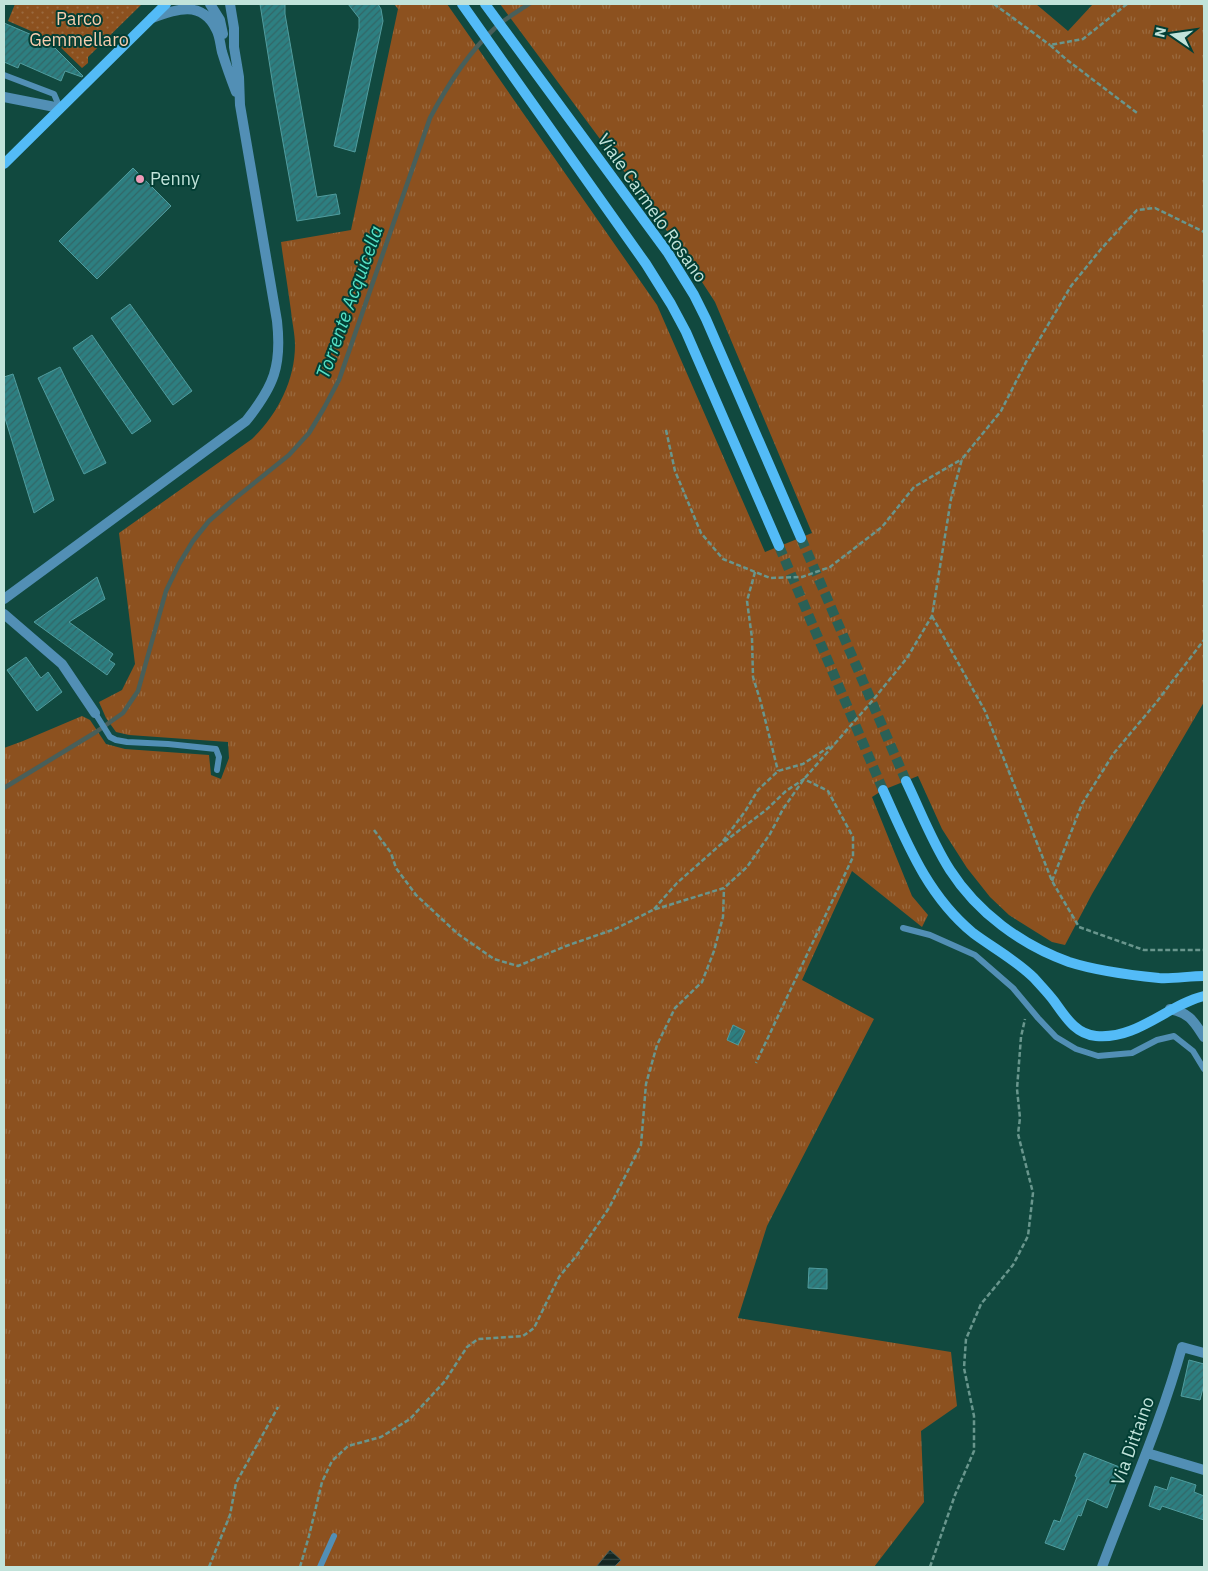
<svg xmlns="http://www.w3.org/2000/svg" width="1208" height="1571" font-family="'IBM Plex Sans',sans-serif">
  <defs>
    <pattern id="grass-tufts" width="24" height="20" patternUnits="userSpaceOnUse" patternTransform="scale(1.25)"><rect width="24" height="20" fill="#8c511f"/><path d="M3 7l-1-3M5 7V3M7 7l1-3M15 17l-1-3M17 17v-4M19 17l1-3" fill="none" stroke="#9a6a3f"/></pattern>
    <pattern id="park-dots" width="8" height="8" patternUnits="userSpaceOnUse" patternTransform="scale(1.25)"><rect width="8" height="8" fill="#8c511f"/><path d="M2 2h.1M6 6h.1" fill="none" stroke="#9a6a3f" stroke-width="1.8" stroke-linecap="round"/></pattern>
    <pattern id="water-rules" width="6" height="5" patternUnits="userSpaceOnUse" patternTransform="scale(1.25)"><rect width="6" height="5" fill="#142723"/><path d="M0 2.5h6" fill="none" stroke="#344642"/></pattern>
    <pattern id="building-hatch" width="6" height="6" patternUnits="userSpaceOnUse" patternTransform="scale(1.25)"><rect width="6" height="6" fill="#2d7f81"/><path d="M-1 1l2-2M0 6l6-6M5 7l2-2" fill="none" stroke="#326767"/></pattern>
  </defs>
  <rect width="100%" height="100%" fill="#11493f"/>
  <path fill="url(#grass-tufts)" d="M394 4H447L657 305 765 552 812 533 715 302 689 262 640 193 500 4H1036L1068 31 1093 4H1204V702L1092 894 1065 945 1052 942 1009 915 990 897 967 868 942 829 918 776 883 790 872 797 912 896 928 915 922 927 852 871 802 980 874 1019 767 1226 738 1318 951 1352 957 1406 921 1431 924 1502 874 1567H4V748L23 741 82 716 90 720 106 744 125 749 209 755 211 775 221 779 229 758 228 742 129 735 116 732 106 718 99 702 122 690 135 664 119 533 252 439C277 415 295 381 295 345 295 334 292 322 291 311 288 288 284 265 281 242L351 230 398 9Z"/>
  <path fill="url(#park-dots)" d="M15 4H142L88 57V63L82 68 54 41 8 21Z"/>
  <path fill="url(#water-rules)" stroke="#485f5a" d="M610 1550 621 1560 614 1567H596Z"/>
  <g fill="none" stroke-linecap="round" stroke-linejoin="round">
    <path stroke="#485f5a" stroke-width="4.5" d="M4 788 96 732 123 713 138 691 166 591 179 564 193 541 209 521 233 500 289 455 309 433 324 408 339 380 430 118C447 86 467 54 494 29 504 19 517 12 529 4"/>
  </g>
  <path fill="url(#building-hatch)" stroke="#519c9e" d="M260 4H285V14L317 197 336 194 340 214 297 221 274 92Z
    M348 4H378L381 9 383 21 355 152 334 146 359 28V18Z
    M4 23 32 35 31 37 55 48 83 76 82 77 65 71 61 81 20 63 18 68 4 62Z
    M133 168 171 206 97 279 59 241Z
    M130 304 192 391 173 405 111 318Z
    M92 335 151 421 132 434 73 348Z
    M60 367 106 463 84 474 38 378Z
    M13 374 54 500 34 513 4 415V377Z
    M97 577 105 599 69 622 113 654 109 660 115 664 107 675 34 622Z
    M26 657 41 678 48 672 62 692 37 711 7 670Z
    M733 1025 745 1031 738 1045 727 1040Z
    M809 1268 827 1269V1289L808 1288Z
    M1189 1360 1204 1364V1384L1200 1400 1181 1396Z
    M1084 1453 1122 1468 1107 1508 1087 1499 1081 1516 1078 1515 1064 1550 1045 1543 1054 1520 1060 1522 1077 1477 1075 1476Z
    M1171 1477 1196 1485 1194 1492 1204 1496V1520L1162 1506 1160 1510 1149 1506 1155 1486 1167 1490Z"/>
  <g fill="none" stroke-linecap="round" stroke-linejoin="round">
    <path stroke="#2b6056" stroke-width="10" stroke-dasharray="10 5" stroke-linecap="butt" d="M801 538 906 781
      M779 546 883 790"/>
    <path stroke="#69968d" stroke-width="2.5" stroke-dasharray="5 2.5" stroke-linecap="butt" d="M994 4 1050 45
      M1127 4 1083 39 1050 45 1067 60 1137 113
      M666 430 675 471 701 533 723 559 770 578 802 577 830 567 882 527 914 487 962 459
      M755 572 747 601 752 638 753 677 761 703 778 771
      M932 616 985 711 1052 881 1079 927 1144 950H1204
      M374 830 391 853 396 868 416 895 458 934 494 959 518 966 566 946 615 929 653 910 724 888 747 867 770 834 783 809 804 779 873 700 907 658 932 616 951 499 962 459 1001 411 1026 362 1071 286 1101 249 1137 210 1155 208 1204 232
      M723 841 746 810 758 790 778 771 803 764 832 745
      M1052 881 1082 804 1114 753 1155 704 1204 640
      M654 909 677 883 720 845 766 810 786 791 804 779 828 791 853 837V857L756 1063
      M209 1567 230 1515 236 1483 278 1407
      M300 1567 309 1536 322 1482 332 1461 348 1446 381 1437 410 1419 445 1381 467 1347 478 1339 523 1336 534 1328 559 1277 577 1255 609 1208 641 1145 646 1084 657 1045 675 1008 702 982 714 951 723 917 724 888
      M930 1567 955 1495 974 1451V1416L964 1368 966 1339 981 1304 1013 1265 1028 1236 1033 1193 1018 1134 1020 1118 1017 1089 1021 1037 1025 1019"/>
    <path stroke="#528fb5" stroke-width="6" d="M4 75 54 94 60 108
      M95 713 110 737 116 740 127 742 168 744 216 749 219 757 217 770
      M903 928 930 935 975 955 1013 988 1038 1018 1056 1037 1076 1049 1098 1056 1132 1053 1157 1040 1174 1036 1193 1051 1204 1069
      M320 1567 334 1536"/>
    <path stroke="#528fb5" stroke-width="10" d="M210 4 220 20 223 34
      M152 18C176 9 202 0 216 29 220 36 220 44 222 52 226 65 231 79 236 92
      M4 97 60 108
      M4 599 246 421C274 386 282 366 277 321L240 105 239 77 234 47V28L230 4
      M4 614 62 664 95 713
      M1170 1009C1190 1013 1194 1022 1204 1037
      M1147 1453 1204 1470
      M1102 1567C1129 1494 1161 1423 1182 1347L1204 1353"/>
    <path stroke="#53bbf7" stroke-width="10" d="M462 4 646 264 671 304 686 332 779 546
      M485 4 668 253 694 295 706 319 801 538
      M4 164 166 4
      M906 781C920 810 932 842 950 870 977 912 1021 945 1069 962 1097 971 1129 975 1159 978 1173 979 1189 976 1204 976
      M883 790C907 843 927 895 973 933 993 948 1016 960 1034 978 1041 986 1048 993 1054 1001 1065 1016 1075 1034 1096 1036 1137 1040 1167 1005 1204 996"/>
  </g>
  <circle fill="#ef9ab8" stroke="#023e34" stroke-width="2" cx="140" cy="179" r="5"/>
  <g text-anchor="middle" stroke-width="4" stroke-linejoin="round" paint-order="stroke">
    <g font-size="18" fill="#f8cdae" stroke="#023e34">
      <text x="79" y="25">Parco<tspan x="79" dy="21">Gemmellaro</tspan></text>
    </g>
    <g font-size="18" fill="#c1e3da" stroke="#023e34" text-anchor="start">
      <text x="150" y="185">Penny</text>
    </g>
    <g font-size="18" fill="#c1e3da" stroke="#023e34">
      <text transform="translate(652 208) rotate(55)" y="6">Viale Carmelo Rosano</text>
      <text transform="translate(1133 1441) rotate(-70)" y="6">Via Dittaino</text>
    </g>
    <g font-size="19" font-style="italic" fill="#54e1c6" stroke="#023e34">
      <text transform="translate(349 302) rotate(-70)" y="7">Torrente Acquicella</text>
    </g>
  </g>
  <rect width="1208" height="1571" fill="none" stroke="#c1e3da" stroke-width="10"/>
  <g transform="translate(1173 35) rotate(283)" stroke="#023e34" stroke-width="4" paint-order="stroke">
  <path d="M0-4L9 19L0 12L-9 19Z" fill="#c1e3da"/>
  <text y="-8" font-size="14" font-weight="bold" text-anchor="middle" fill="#c1e3da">N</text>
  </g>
</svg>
